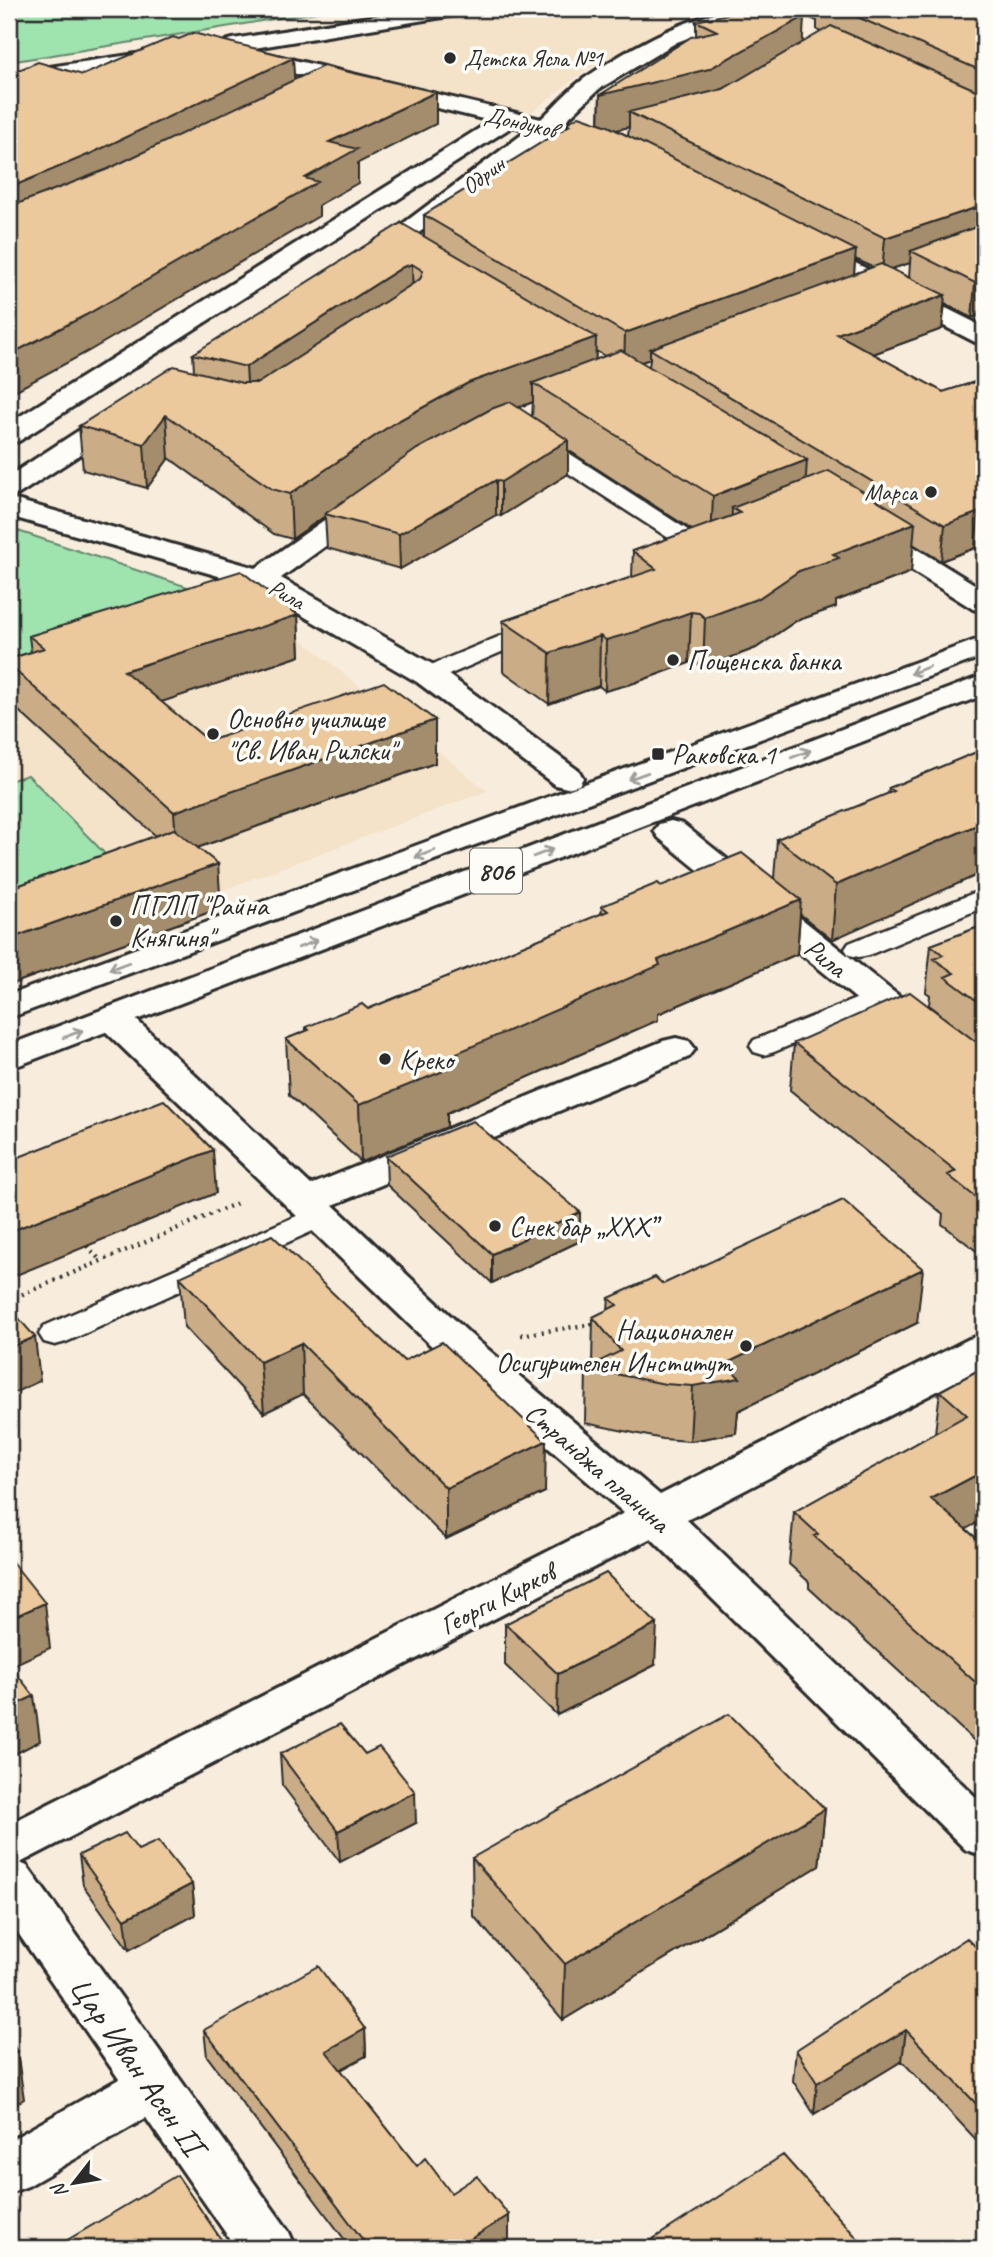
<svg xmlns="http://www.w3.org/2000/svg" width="993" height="2257" font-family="Caveat,sans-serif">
  <rect width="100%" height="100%" fill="#f8eddc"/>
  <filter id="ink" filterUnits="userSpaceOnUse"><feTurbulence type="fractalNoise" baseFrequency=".0143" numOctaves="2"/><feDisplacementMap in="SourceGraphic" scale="14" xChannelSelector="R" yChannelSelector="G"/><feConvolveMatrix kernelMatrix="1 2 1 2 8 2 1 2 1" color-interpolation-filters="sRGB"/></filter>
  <g filter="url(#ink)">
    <path fill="#f4e2c9" d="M475 9H728L659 33 587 69 526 116 245 47Z
      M256 602 487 791 9 970V678Z"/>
    <path fill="#9fe3af" stroke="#65876d" stroke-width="2" d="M9 9H336L9 62Z
      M9 528 227 600 9 678Z
      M28 775 109 858 9 891V781Z"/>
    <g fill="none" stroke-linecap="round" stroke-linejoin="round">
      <defs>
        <path id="lane" d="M533 434 541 435 717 549 720 554 717 559H701L525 445 522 440 525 435Z
          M539 620 547 622 551 627 547 632 437 680 428 682 419 680 416 675 419 670Z
          M984 889V907L869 955 859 957 849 955 845 949 849 943Z
          M878 990 888 992 892 998 888 1004 774 1052 764 1055 754 1052 750 1046 754 1040Z
          M322 1205 333 1208 337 1215 333 1222 66 1342 55 1345 44 1342 39 1334 44 1326Z"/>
        <path id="street" d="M418 9H465L462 13 455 15 248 49 541 119C555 106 569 89 585 78 631 47 702 6 758 9L755 13 677 42 599 89 562 124 570 126 573 131 570 136 562 138 550 135 377 264 368 266 359 264 356 259 528 130 513 126 19 441 9 443V423L491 121 235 59 232 54 234 51 226 49 222 45 226 41 233 39Z
          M163 50 171 51 174 56 171 61 9 86V73Z
          M809 240 984 327V345L975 342 800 252 797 247 800 242Z
          M125 405 135 407 139 413 135 419 19 494 9 496V476L115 407Z
          M367 494 377 497 381 503 377 509 281 578 439 668 579 771 583 778 579 785 567 788 555 785 417 682 250 585 9 516V498L256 568 357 497Z
          M867 521 877 524 984 590V612L973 609 857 536 853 530 857 524Z
          M671 821 683 824 891 990 984 1060V1089L971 1086 865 1006 659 838 654 831 659 824Z
          M114 1008 127 1011 311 1185 663 1041 676 1038 689 1041 695 1049 689 1057 333 1205 471 1335 660 1495 969 1339 984 1335V1367L687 1520 984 1805V1856L966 1850 651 1538 20 1863 27 1866 288 2230 296 2248H236L146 2118 28 2186 9 2193V2141L119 2079 9 1920V1824L624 1513 441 1355 101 1027 96 1019 101 1011Z"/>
        <path id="primary" d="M984 637V656L9 1018V995Z
          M984 675V695L9 1069V1045Z"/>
      </defs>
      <use href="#lane" stroke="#2b2b2b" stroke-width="5"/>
      <use href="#street" stroke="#2b2b2b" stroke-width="6"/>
      <use href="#primary" stroke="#2b2b2b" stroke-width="6"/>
      <path stroke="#2b2b2b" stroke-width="2.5" stroke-dasharray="1 3.5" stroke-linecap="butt" d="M142 19 155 13 157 9"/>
      <path stroke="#2b2b2b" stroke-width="4.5" stroke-dasharray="2 5" stroke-linecap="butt" d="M87 1246 101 1261
        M9 1300 240 1202
        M521 1335 599 1323"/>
      <use href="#lane" fill="#fdfcf7" fill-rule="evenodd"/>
      <use href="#street" fill="#fdfcf7" fill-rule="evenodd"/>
      <use href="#primary" fill="#fdfcf7" fill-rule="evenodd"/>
    </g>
    <path fill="#caad86" stroke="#2b2b2b" stroke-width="2" fill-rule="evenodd" d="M797 9H984V313L972 318 945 304 942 329 873 354 943 392 984 379V554L975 548 941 561 913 544 911 572 836 601V607L796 621 756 648 703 668 697 663H689L634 683 605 691 599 686 549 704 503 671V621L632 577 633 551 692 530 568 450V474L501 516 496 515 400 569 327 548 325 516 292 539 274 534 169 458 147 488 83 470 79 426 194 371 193 354 424 236V215L567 127V123H599L600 95 696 36V21L803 43 821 32 817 30V21L797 12ZM629 127 628 136 616 130ZM855 259 873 267 854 274ZM910 263 909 278 891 269ZM596 351 605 356 595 360ZM650 359 649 367 641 362ZM533 402 532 417 518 408Z
      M298 615 300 656 161 702 209 741 435 720V763L197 848 221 908 9 985V889L156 836 9 702V659L31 652 29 636Z
      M984 749 832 940 800 914 797 954 658 1014V1020L447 1113V1127L361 1162 289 1095 286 1039 306 1031V1027L368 1009 601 914 602 906 661 886 774 878 777 839 888 794 889 788Z
      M984 925V1257L942 1224 943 1214 790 1090 794 1043 941 1016V1014L929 1005 930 995 926 992 931 945Z
      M386 1156 580 1212V1241L492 1283 387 1185Z
      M180 1277 404 1361 545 1492 446 1539 303 1394 264 1413 184 1327Z
      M663 1284 917 1323 738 1411 736 1433 690 1441 663 1439 585 1423 586 1368 592 1365 593 1317 608 1310 609 1298Z
      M984 1367 966 1529 984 1545V1750L809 1588V1582L789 1564 794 1512 935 1433 940 1391Z
      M505 1624 655 1665 557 1715 505 1665Z
      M280 1754 416 1823 340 1862 282 1785Z
      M825 1809 819 1866 563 2020 473 1915 472 1858Z
      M138 1850 192 1884 195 1915 129 1950 83 1885 79 1855Z
      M984 1955V2148L902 2061 814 2114 793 2081 796 2050Z
      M365 2029 366 2056 341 2070 417 2166 451 2193 509 2215V2241L498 2248H351L207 2056 204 2030Z"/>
    <path fill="#a48d6d" stroke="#2b2b2b" stroke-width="2" d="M804 17 802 54 648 122 629 112V127L599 134 600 95Z
      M293 58 295 90 9 223V188Z
      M436 92V124L358 163V183L319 205V216L89 351 9 394V355L305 178 329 142Z
      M984 205V237L911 251 910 263 882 272 885 238Z
      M856 250 853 284 650 349V359L624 368 625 333Z
      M412 264 413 305 249 410 246 367 403 267Z
      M984 280V313L972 318 975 283Z
      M945 295 942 329 834 368 837 334Z
      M596 337 595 379 533 383V402L469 426 325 514V516L292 539 290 494 394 423 468 383Z
      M166 415 169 458 147 488 144 444Z
      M568 440V474L501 516V482Z
      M807 460 804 505 732 508 731 534 711 542 713 496Z
      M496 480V515L400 569 399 534Z
      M979 512 975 548 941 561 945 525Z
      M915 523 911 572 836 601V607L796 621 756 648 703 668 705 618 833 554Z
      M691 612 689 663 634 683 605 691 606 640Z
      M298 615 300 656 128 713 124 671Z
      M600 636 599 686 549 704 550 653Z
      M435 720V763L177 855 174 812Z
      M984 822V872L832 940 836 885Z
      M218 864 221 908 9 985V939Z
      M801 900 797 954 658 1014V1020L447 1113V1127L361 1162 359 1105 436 1062 658 960Z
      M213 1150 216 1193 9 1278V1232Z
      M580 1212V1241L492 1283V1254Z
      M923 1269 917 1323 738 1411 736 1433 690 1441 693 1386 725 1364Z
      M35 1337 40 1381 9 1395V1348Z
      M301 1343 303 1394 264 1413 260 1362Z
      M546 1441 545 1492 446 1539V1488Z
      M984 1471V1519L925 1552 931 1499Z
      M45 1603 50 1648 9 1667V1619Z
      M657 1624 655 1665 557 1715 558 1674Z
      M34 1696 40 1741 9 1757V1708Z
      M415 1792 416 1823 340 1862 338 1831Z
      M825 1809 819 1866 563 2020 565 1964Z
      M192 1884 195 1915 129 1950 125 1919Z
      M365 2029 366 2056 327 2077 326 2051Z
      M906 2030 902 2061 814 2114 817 2083Z
      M17 2051 24 2099 9 2108V2055Z
      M509 2215V2241L498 2248H456Z"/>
    <path fill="#ebc99c" stroke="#2b2b2b" stroke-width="2" d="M750 9H785L804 17 709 69 600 95 691 37 717 31 696 21Z
      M839 9H984V72Z
      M831 26 978 91 984 92V205L885 238 629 112 723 89Z
      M193 33 293 58 90 154 9 188V74L38 62 83 75 173 37 179 39Z
      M323 66 436 92 329 142 357 149 305 178 318 182 86 315 9 355V207L108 169Z
      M579 116 608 126 856 250 625 333 424 215 570 125 567 123Z
      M401 223 596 337 468 383 394 423 290 494 272 489 166 415 144 444 79 426 174 366 242 383H258L420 279 423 271 412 264 403 267 246 367 193 354Z
      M984 224V280L975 283 911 251Z
      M881 264 945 295 837 334 943 392 984 379V429L977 431 984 435V515L979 512 945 525 650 349Z
      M621 350 807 460 713 496 533 383Z
      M510 402 568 440 501 482 496 480 399 534 325 514 417 449 491 409Z
      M829 471 915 523 833 554 839 558 799 571 759 598 705 618 699 613 691 612 635 632 606 640 600 636 550 653 503 621 656 569 633 551 740 513 732 508Z
      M241 571 298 615 124 671 209 741 384 682 435 720 174 812 9 665V659L44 648 29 636Z
      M984 749V822L836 885 777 839 894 791 889 788Z
      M174 829 218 864 9 939V889Z
      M742 853 801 900 658 960 660 965 436 1062 446 1070 359 1105 286 1039 309 1030 306 1027 362 1004 368 1009 608 911 602 906 658 883 661 886Z
      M984 925V1006L945 977 954 973 934 959 943 955 931 945Z
      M910 992 975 1041 984 1042V1204L948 1175 956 1171 794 1043Z
      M164 1100 213 1150 9 1232V1161Z
      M473 1121 580 1212 492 1254 386 1156Z
      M843 1200 923 1269 725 1364 740 1378 693 1386 665 1384 586 1368 621 1351 593 1317 617 1305 609 1298 655 1277 663 1284Z
      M272 1235 404 1361 442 1342 546 1441 446 1488 301 1343 260 1362 180 1277Z
      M9 1307 35 1337 9 1348Z
      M984 1367V1471L931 1499 984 1545V1690L814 1536 818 1534 794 1512 967 1415 940 1391Z
      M9 1558 45 1603 9 1619Z
      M606 1573 657 1624 558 1674 505 1624Z
      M9 1664 34 1696 9 1708Z
      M729 1714 825 1809 565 1964 472 1858Z
      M340 1724 365 1754 379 1747 415 1792 338 1831 280 1754Z
      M125 1833 138 1850 158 1841 192 1884 125 1919 79 1855Z
      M967 1938 984 1955V2112L906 2030 817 2083 796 2050Z
      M318 1966 365 2029 326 2051 417 2166 425 2158 451 2193 477 2176 509 2215 456 2248H369L204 2030Z
      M9 2039 17 2051 9 2055Z
      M783 2155 866 2248H639Z
      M177 2175 227 2248H54Z"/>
    <defs><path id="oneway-shaft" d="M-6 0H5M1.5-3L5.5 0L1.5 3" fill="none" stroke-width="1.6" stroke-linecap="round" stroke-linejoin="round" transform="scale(1.75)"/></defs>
    <g stroke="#9e9e9b">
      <use href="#oneway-shaft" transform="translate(920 670) rotate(159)"/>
      <use href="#oneway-shaft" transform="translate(801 754) rotate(-21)"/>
      <use href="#oneway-shaft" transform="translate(638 776) rotate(160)"/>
      <use href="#oneway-shaft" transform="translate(543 853) rotate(-21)"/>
      <use href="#oneway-shaft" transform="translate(425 854) rotate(160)"/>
      <use href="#oneway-shaft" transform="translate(308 944) rotate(-21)"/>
      <use href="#oneway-shaft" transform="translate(119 966) rotate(160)"/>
      <use href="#oneway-shaft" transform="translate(73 1034) rotate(-21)"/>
    </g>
  </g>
  <g fill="#2b2b2b" stroke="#fdfcf7" stroke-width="2.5">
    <circle cx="450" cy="58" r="7"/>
    <circle cx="931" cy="492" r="7"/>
    <circle cx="673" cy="660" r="7"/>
    <circle cx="213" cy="734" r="7"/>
    <rect x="651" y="747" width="14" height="14" rx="3.5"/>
    <circle cx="116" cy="921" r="7"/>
    <circle cx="385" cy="1059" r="7"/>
    <circle cx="495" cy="1226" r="7"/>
    <circle cx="746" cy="1346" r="7"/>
  </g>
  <g text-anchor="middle" stroke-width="7" stroke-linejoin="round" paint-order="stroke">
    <g font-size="23" fill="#2b2b2b" stroke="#fdfcf7" text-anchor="start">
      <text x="464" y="66">Детска Ясла №1</text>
      <text x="917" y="500" text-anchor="end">Марса</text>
    </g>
    <g font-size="23" fill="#2b2b2b" stroke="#fdfcf7">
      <text transform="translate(521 122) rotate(13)" y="8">Дондуков</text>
      <text transform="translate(483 175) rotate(-37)" y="8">Одрин</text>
      <text transform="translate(287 594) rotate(30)" y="8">Рила</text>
    </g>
    <rect fill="#fdfcf7" stroke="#6a6a68" stroke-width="2" x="470" y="848.5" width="52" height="45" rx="5"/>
    <g font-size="26" font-weight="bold" fill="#2b2b2b">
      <text x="496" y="880">806</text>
    </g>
    <g font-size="28" fill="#2b2b2b" stroke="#fdfcf7" text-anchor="start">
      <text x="687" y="670">Пощенска банка</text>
      <text x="227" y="728">Основно училище<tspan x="227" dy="32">"Св. Иван Рилски"</tspan></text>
      <text x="672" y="764">Раковска 1</text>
      <text x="130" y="915">ПГЛП "Райна<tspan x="130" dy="32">Княгиня"</tspan></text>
      <text x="399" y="1069">Креко</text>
      <text x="509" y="1236">Снек бар „ХХХ”</text>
      <text x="732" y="1340" text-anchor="end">Национален<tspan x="732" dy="32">Осигурителен Институт</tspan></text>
    </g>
    <g font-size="28" fill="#2b2b2b" stroke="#fdfcf7">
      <text transform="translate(826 957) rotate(39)" y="10">Рила</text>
      <text transform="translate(598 1467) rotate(41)" y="10">Странджа планина</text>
      <text transform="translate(497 1598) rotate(-27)" y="10">Георги Кирков</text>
    </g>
    <g font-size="33" fill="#2b2b2b" stroke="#fdfcf7">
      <text transform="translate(138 2065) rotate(55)" y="12">Цар Иван Асен II</text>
    </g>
  </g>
  <rect width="993" height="2257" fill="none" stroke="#fdfcf7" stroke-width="35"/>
  <rect x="18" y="18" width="958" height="2222" fill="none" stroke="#2b2b2b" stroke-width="2.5" filter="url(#ink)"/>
  <g transform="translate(74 2183) rotate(239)" stroke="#fdfcf7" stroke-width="5" paint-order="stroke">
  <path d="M0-5L12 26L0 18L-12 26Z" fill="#2b2b2b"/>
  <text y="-10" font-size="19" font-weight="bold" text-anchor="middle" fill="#2b2b2b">N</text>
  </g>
</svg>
